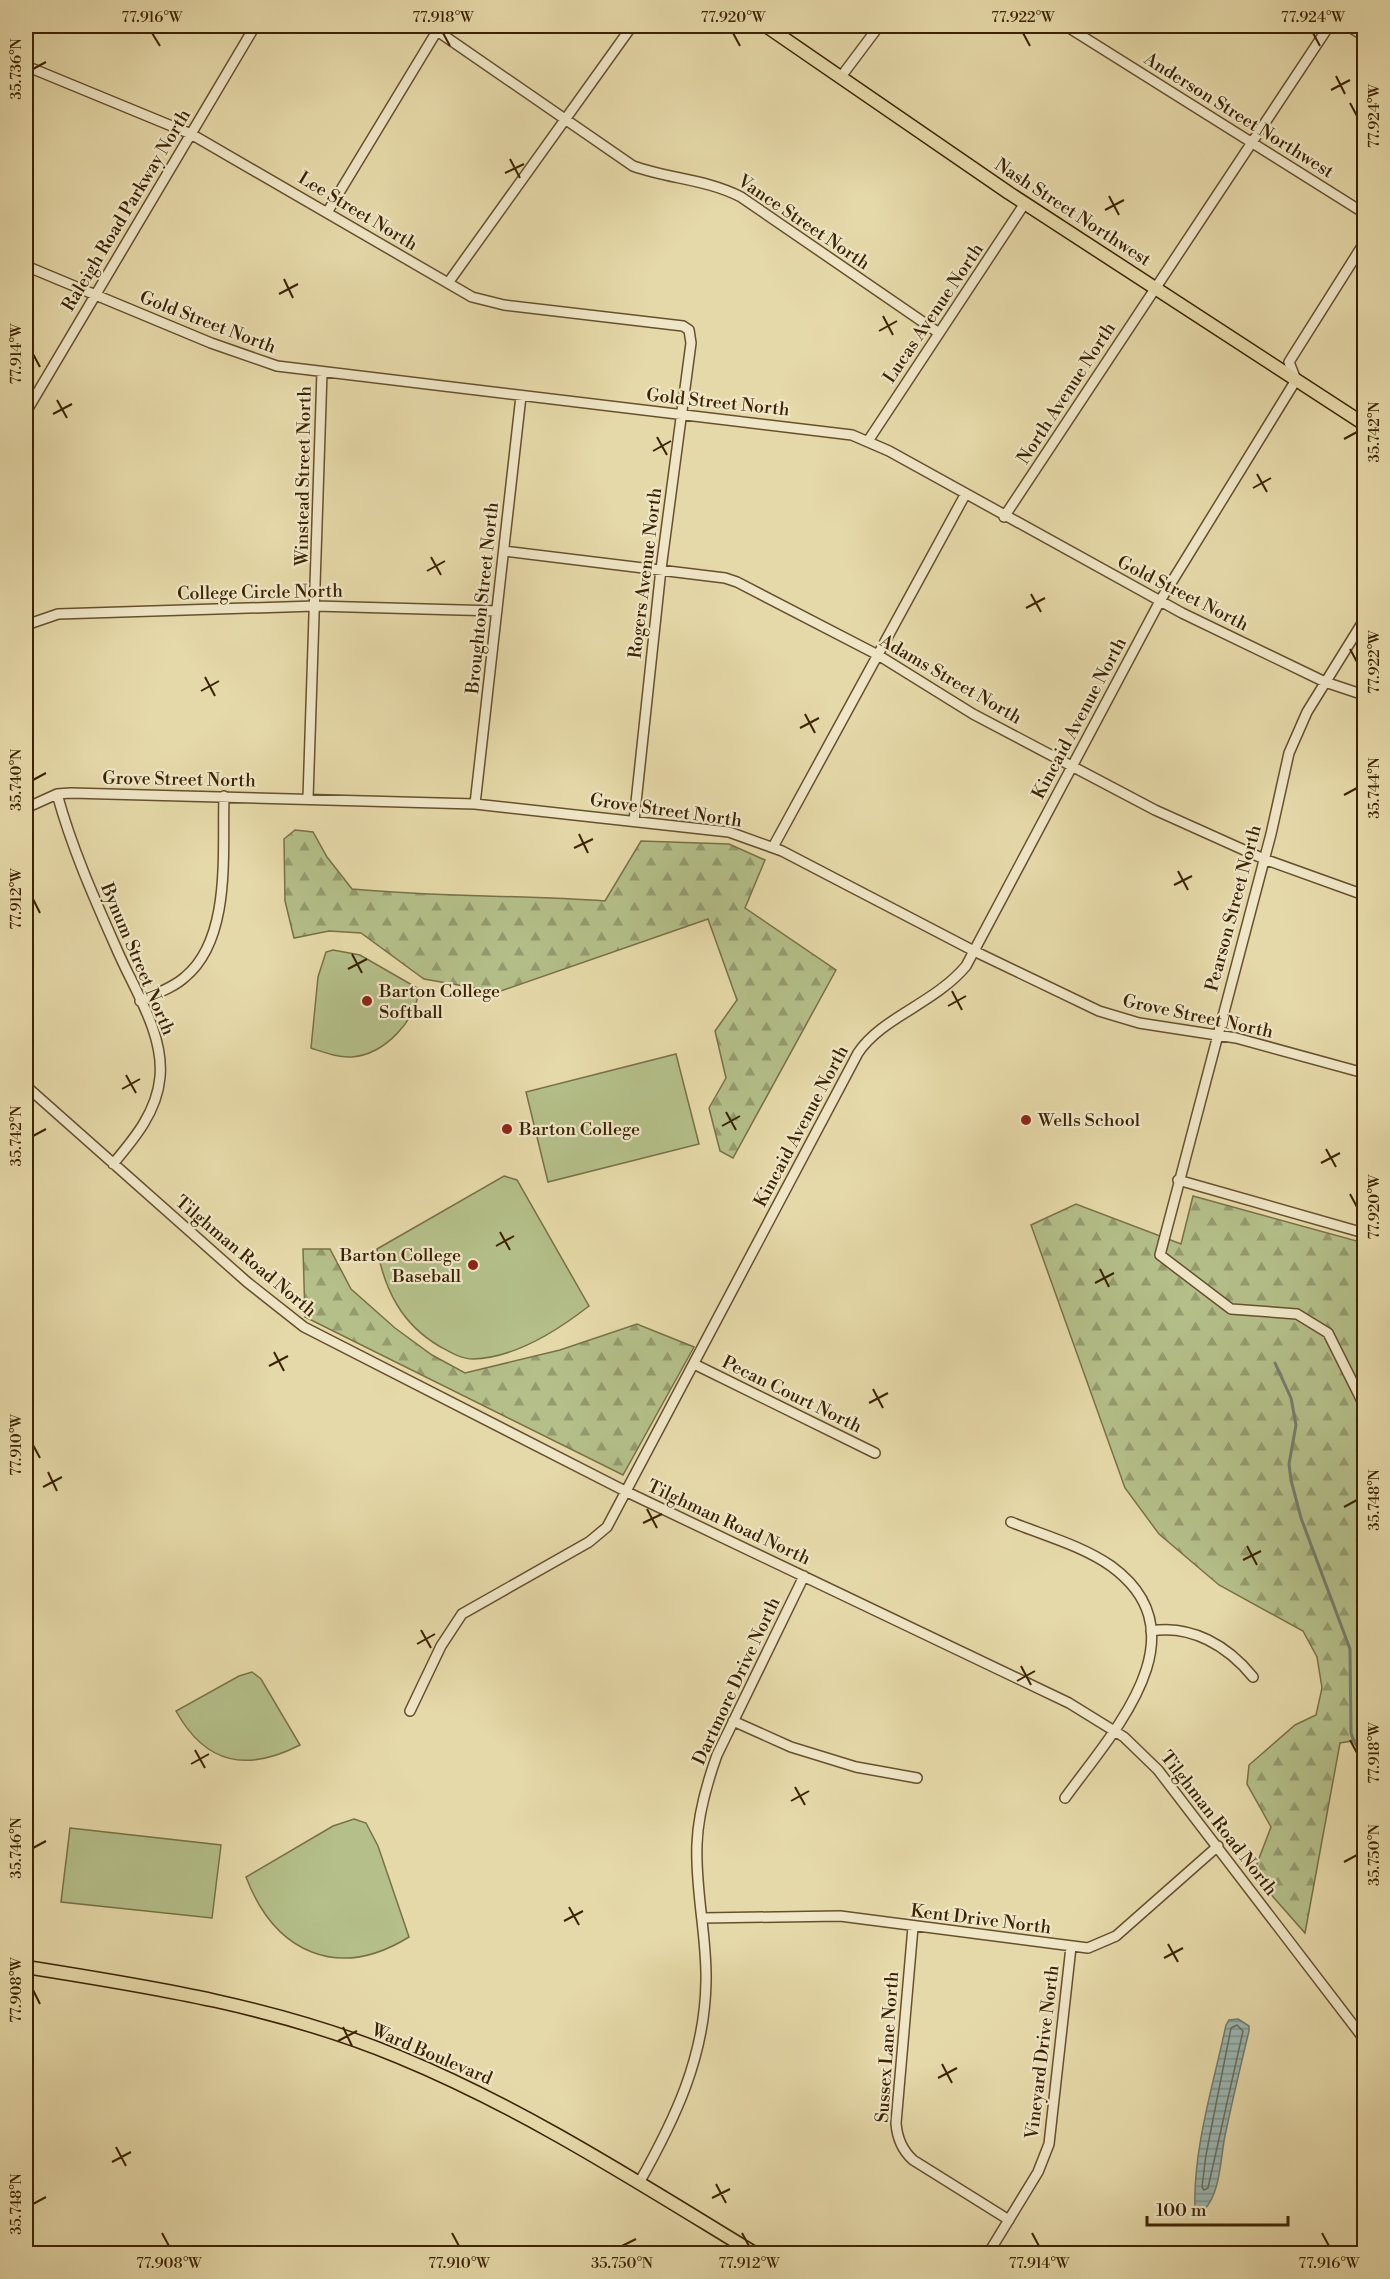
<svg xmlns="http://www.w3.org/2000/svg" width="1390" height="2279" font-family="'Libre Bodoni',serif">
  <defs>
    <pattern id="forest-firs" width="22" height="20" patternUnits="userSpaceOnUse" patternTransform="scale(1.5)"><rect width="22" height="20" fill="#b4bf89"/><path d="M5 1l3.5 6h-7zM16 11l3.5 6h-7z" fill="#949b6e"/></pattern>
    <pattern id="water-rules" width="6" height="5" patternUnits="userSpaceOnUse" patternTransform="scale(1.5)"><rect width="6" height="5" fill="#9ab7b3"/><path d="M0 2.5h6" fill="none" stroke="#7f948f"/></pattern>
  </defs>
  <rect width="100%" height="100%" fill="#e6d9a9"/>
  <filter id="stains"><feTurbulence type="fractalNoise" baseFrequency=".00333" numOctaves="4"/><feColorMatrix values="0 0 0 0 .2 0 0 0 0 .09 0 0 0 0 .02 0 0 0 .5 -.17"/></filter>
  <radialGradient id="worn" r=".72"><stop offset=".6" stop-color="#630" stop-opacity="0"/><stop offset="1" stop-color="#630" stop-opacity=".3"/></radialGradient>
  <path fill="#b4bf89" stroke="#787146" stroke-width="1.5" d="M333 950 360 955 419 989C416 1021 385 1054 352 1057 338 1058 323 1052 311 1048L318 977 326 952Z
    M676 1054 699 1144 548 1182 526 1092Z
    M504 1176 517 1180 589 1306C557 1331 515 1358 473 1359 461 1359 450 1352 439 1346 402 1324 385 1291 377 1249Z
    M252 1672 261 1679 300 1745C247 1772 206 1765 176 1711L239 1676Z
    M354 1819 366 1823 378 1846 409 1937C338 1981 275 1953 246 1877L333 1826Z
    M70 1828 221 1845 212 1918 61 1902Z"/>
  <path fill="url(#forest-firs)" stroke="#787146" stroke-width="1.5" d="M295 830 313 832 327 857 352 889C436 897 521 895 605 901L641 841 729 844 765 860 745 908 836 970 733 1158 720 1151 709 1108 726 1078 715 1031 737 1000 708 919 498 992 424 979 361 933 329 931 294 938 285 901 284 839Z
    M1193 1196 1364 1243V1739L1340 1743 1305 1933 1253 1874 1271 1827 1247 1784 1249 1765 1295 1725 1316 1715 1322 1688 1317 1657 1303 1631 1219 1585 1159 1534 1125 1488 1031 1225 1076 1204 1181 1244Z
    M303 1249H330L351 1289 395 1328 432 1355 465 1373 560 1350 637 1324 694 1347 623 1475 305 1317Z"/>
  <path fill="url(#water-rules)" stroke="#747c6c" stroke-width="1.5" d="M1238 2019 1249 2026V2031C1241 2064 1233 2098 1226 2131 1220 2155 1222 2191 1204 2210L1198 2211 1195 2207C1193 2149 1214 2082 1226 2025L1229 2020Z"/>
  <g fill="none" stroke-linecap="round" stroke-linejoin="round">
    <path stroke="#6a6d5a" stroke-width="1.5" d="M1237 2025 1243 2031 1208 2188 1204 2190 1202 2187 1206 2155 1231 2028Z"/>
    <path stroke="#747c6c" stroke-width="3" d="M1275 1363 1291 1398 1296 1425 1289 1464 1291 1480 1301 1518 1350 1649 1351 1733 1354 1742 1364 1756"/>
    <defs>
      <path id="minor" d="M430 26 633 166C669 179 706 179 741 197L939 333
        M1066 26 1364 213
        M1348 26 1364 36
        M26 66 191 134 472 297 504 305 683 326 689 330 691 343 661 569 634 821
        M840 78 879 26
        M328 211 440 26
        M26 266 211 343 277 366 852 435 889 451 1182 613 1325 682 1364 695
        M448 283 632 26
        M26 412 255 26
        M868 441 1025 203
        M1004 517 1329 26
        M504 551 725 578 737 582 878 655 973 714 1155 810 1264 859 1364 895
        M1364 620 1307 712 1289 753 1271 834 1160 1255 1231 1309 1297 1314 1328 1333 1364 1405
        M26 625 58 614 315 606 497 611
        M57 794C72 849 95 900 118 952 135 991 164 1034 160 1077 157 1112 134 1139 113 1164
        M308 798 322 372
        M475 804 521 396
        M26 808 57 794 71 793 475 804 729 832 782 851 974 951 1099 1011 1139 1023 1236 1038 1364 1073
        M773 847 965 495
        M140 1001C155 994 173 988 185 977 232 938 222 851 224 796
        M26 1086 247 1282 304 1327 627 1492 1069 1703 1124 1737 1158 1770 1364 2039
        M1178 1180 1364 1233
        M694 1364 875 1453
        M1011 1522C1043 1535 1083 1546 1111 1566 1206 1635 1111 1734 1065 1798
        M1151 1631C1191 1624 1228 1646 1253 1677
        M410 1711 441 1646 462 1614 589 1542 607 1527 858 1053C882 1017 934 1004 966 966L1160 601 1296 380 1289 362 1364 243
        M733 1721 791 1747 856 1767 917 1778
        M703 1918 840 1916 1088 1948 1116 1936 1218 1846
        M913 1927 896 2123C897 2138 902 2150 913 2160L1009 2220
        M639 2183C675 2119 705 2057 706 1981 707 1936 695 1890 697 1844 698 1814 707 1783 717 1755L804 1576
        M988 2254 1038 2172 1049 2144 1071 1947"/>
      <path id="major" d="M766 26 1009 193 1364 424
        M26 1967C153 1987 279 2007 399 2057 525 2109 639 2183 756 2254"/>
    </defs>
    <use href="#minor" stroke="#66502c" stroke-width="12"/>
    <use href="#major" stroke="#3b2302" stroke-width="15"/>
    <use href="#minor" stroke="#efe6c7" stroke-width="9"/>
    <use href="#major" stroke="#e6d9a9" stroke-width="12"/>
  </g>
  <path fill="none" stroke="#3b2302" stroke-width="2" d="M152 33 160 46M443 33 450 46M733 33 740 46M1023 33 1030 46M1313 33 1320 46M33 69 46 62M1336 76 1345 94M1331 90 1350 80M1350 103 1357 116M510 159 520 178M505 173 524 164M1109 196 1119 215M1105 210 1124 200M284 279 293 298M279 294 298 284M883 316 893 335M879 331 897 321M33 354 40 367M57 400 67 418M53 414 72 404M657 437 667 455M1344 439 1357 432M653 451 671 441M1257 474 1267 492M1253 488 1271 478M431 557 441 575M427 571 445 561M1031 594 1041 612M1026 608 1045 598M1350 649 1357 662M205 677 215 696M201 691 219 681M805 714 815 733M800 728 819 718M33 780 46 773M1344 795 1357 788M579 834 588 853M574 848 593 839M1178 871 1188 890M1174 885 1192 876M33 899 40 913M352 954 362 973M348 969 367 959M952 991 962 1010M948 1006 966 996M126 1075 136 1093M122 1089 140 1079M726 1112 736 1130M722 1126 740 1116M33 1136 46 1129M1326 1149 1336 1167M1321 1163 1340 1153M1350 1194 1357 1207M500 1232 510 1250M496 1246 514 1236M1100 1269 1109 1287M1095 1283 1114 1273M274 1352 284 1371M269 1366 288 1356M873 1389 883 1408M869 1403 888 1393M33 1445 40 1458M48 1472 57 1491M43 1487 62 1477M1344 1507 1357 1500M647 1509 657 1528M643 1523 662 1514M1247 1546 1257 1565M1243 1560 1261 1551M421 1630 431 1648M417 1644 435 1634M1021 1666 1031 1685M1017 1681 1035 1671M1350 1740 1357 1753M195 1750 205 1768M191 1764 209 1754M795 1787 805 1805M791 1801 809 1791M33 1848 46 1841M1344 1862 1357 1855M569 1907 579 1925M564 1921 583 1911M1168 1944 1178 1962M1164 1958 1183 1948M33 1990 40 2004M343 2027 352 2046M338 2041 357 2031M942 2064 952 2083M938 2078 957 2068M116 2147 126 2166M112 2162 131 2152M716 2184 726 2203M712 2198 730 2189M33 2204 46 2197M162 2233 169 2246M452 2233 459 2246M742 2233 749 2246M1032 2233 1039 2246M1322 2233 1329 2246M622 2246 636 2239"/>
  <g fill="#8f2418" stroke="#efe6c7" stroke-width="2">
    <circle cx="367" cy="1001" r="6"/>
    <circle cx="1026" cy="1120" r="6"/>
    <circle cx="507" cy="1129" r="6"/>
    <circle cx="473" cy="1265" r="6"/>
  </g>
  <g text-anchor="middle" stroke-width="4.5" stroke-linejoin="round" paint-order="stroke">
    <g font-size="18" fill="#3b2302" stroke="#efe6c7">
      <text transform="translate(1239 115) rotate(32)" y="6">Anderson Street Northwest</text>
      <text transform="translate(126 210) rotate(-59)" y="6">Raleigh Road Parkway North</text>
      <text transform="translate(358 211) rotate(31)" y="6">Lee Street North</text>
      <text transform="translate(1073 212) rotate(33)" y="6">Nash Street Northwest</text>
      <text transform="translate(804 222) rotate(34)" y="6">Vance Street North</text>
      <text transform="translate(933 313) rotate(-56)" y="6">Lucas Avenue North</text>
      <text transform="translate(208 322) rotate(21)" y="6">Gold Street North</text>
      <text transform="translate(1066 393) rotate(-57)" y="6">North Avenue North</text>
      <text transform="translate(718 402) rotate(6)" y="6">Gold Street North</text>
      <text transform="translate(303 476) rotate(-89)" y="6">Winstead Street North</text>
      <text transform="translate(645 573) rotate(-83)" y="6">Rogers Avenue North</text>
      <text transform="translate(260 592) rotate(-1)" y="6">College Circle North</text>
      <text transform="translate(1183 593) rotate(27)" y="6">Gold Street North</text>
      <text transform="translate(482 598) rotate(-84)" y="6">Broughton Street North</text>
      <text transform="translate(951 679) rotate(30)" y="6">Adams Street North</text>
      <text transform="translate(1079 718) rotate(-62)" y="6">Kincaid Avenue North</text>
      <text transform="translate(179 779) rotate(1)" y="6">Grove Street North</text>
      <text transform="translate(666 810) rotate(8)" y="6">Grove Street North</text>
      <text transform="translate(1233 908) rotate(-75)" y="6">Pearson Street North</text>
      <text transform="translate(138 959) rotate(67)" y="6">Bynum Street North</text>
      <text transform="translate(1198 1016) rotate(12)" y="6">Grove Street North</text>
      <text transform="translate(801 1126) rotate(-62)" y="6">Kincaid Avenue North</text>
      <text transform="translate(246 1256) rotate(40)" y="6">Tilghman Road North</text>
      <text transform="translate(792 1394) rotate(26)" y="6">Pecan Court North</text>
      <text transform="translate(729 1522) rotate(25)" y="6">Tilghman Road North</text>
      <text transform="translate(736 1681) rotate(-65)" y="6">Dartmore Drive North</text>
      <text transform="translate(1219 1823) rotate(52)" y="6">Tilghman Road North</text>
      <text transform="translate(981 1919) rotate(7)" y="6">Kent Drive North</text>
      <text transform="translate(887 2047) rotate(-86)" y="6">Sussex Lane North</text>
      <text transform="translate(1042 2052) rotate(-83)" y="6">Vineyard Drive North</text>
      <text transform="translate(432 2054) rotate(23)" y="6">Ward Boulevard</text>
    </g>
    <g font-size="18" fill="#3b2302" stroke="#efe6c7" text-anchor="start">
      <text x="379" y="997">Barton College<tspan x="379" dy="21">Softball</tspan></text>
      <text x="1038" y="1126">Wells School</text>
      <text x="519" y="1135">Barton College</text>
      <text x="461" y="1261" text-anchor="end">Barton College<tspan x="461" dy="21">Baseball</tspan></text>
    </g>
  </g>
  <rect width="1390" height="2279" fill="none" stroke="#e6d9a9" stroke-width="66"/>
  <path d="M1147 2216v9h141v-9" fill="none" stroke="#3b2302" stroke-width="3"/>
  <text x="1156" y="2216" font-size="18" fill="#3b2302" stroke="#efe6c7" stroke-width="4.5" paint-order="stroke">100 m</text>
  <rect x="33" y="33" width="1324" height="2213" fill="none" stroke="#3b2302" stroke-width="2"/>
  <g font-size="15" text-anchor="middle" fill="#3b2302">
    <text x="152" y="22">77.916°W</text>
    <text x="443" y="22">77.918°W</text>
    <text x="733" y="22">77.920°W</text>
    <text x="1023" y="22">77.922°W</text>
    <text x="1313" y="22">77.924°W</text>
    <text transform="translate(16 69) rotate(-90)" y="5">35.736°N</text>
    <text transform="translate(1374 116) rotate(-90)" y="5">77.924°W</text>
    <text transform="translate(16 354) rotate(-90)" y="5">77.914°W</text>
    <text transform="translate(1374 432) rotate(-90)" y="5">35.742°N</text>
    <text transform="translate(1374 662) rotate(-90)" y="5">77.922°W</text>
    <text transform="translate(16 780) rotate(-90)" y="5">35.740°N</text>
    <text transform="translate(1374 788) rotate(-90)" y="5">35.744°N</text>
    <text transform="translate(16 899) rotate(-90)" y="5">77.912°W</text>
    <text transform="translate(16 1136) rotate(-90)" y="5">35.742°N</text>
    <text transform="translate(1374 1207) rotate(-90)" y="5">77.920°W</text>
    <text transform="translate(16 1445) rotate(-90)" y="5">77.910°W</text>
    <text transform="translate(1374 1500) rotate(-90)" y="5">35.748°N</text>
    <text transform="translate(1374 1753) rotate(-90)" y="5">77.918°W</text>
    <text transform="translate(16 1848) rotate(-90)" y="5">35.746°N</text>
    <text transform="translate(1374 1855) rotate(-90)" y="5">35.750°N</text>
    <text transform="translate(16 1990) rotate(-90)" y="5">77.908°W</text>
    <text transform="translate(16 2204) rotate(-90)" y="5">35.748°N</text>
    <text x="169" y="2268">77.908°W</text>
    <text x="459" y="2268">77.910°W</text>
    <text x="622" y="2268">35.750°N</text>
    <text x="749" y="2268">77.912°W</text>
    <text x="1039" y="2268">77.914°W</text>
    <text x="1329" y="2268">77.916°W</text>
  </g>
  <rect width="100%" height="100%" filter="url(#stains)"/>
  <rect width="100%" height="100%" fill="url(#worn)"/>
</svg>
